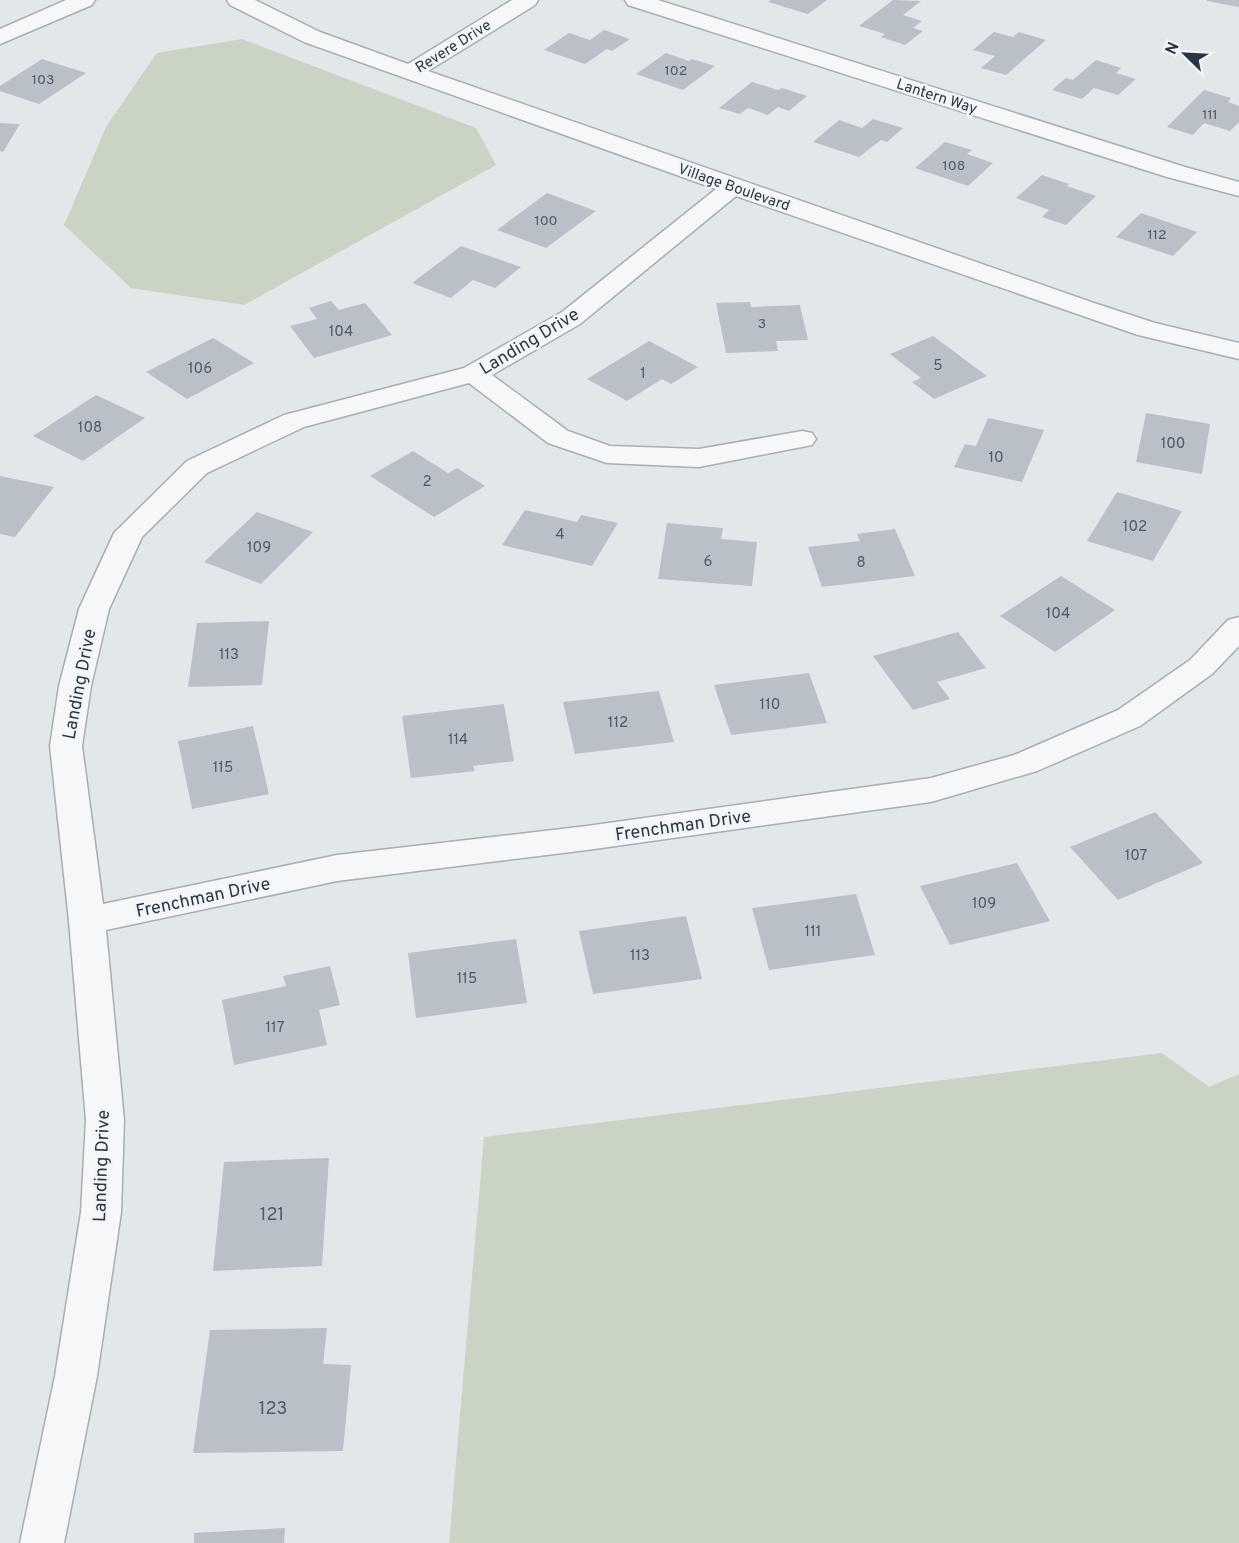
<svg xmlns="http://www.w3.org/2000/svg" width="1239" height="1543" font-family="Overpass,sans-serif">
  <rect width="100%" height="100%" fill="#e2e7ea"/>
  <path fill="#cad4c4" d="M242 39 476 128 496 165 244 305 131 288 64 225 107 125 157 53Z
    M1162 1053 1209 1087 1239 1074V1543H449L484 1137Z"/>
  <path fill="#bac0c7" d="M771 0H827L808 14 768 2Z
    M893 0 921 1 903 15 922 21 913 28 923 31 905 45 881 37 885 34 859 26Z
    M1207 0H1239V7L1207 1Z
    M604 30 630 39 612 51 607 49 585 64 544 50 569 33 590 40Z
    M994 32 1013 37 1019 32 1046 40 1006 75 981 68 995 56 973 50Z
    M666 53 689 61 692 59 715 66 683 90 636 74Z
    M42 59 86 73 39 104 0 91V86Z
    M1096 60 1121 68 1116 73 1136 79 1118 95 1094 88 1082 99 1052 90 1066 78 1073 80Z
    M752 82 778 90 782 88 807 96 789 111 778 107 768 115 748 108 740 114 719 108Z
    M1204 90 1231 98 1228 102 1239 106V122L1230 131 1204 123 1193 135 1167 127Z
    M873 119 903 128 887 142 881 140 859 157 813 142 839 120 862 128Z
    M0 123 20 124 3 152 0 151Z
    M945 142 972 150 967 154 993 163 968 186 915 168Z
    M1042 175 1069 184 1067 186 1096 196 1066 225 1042 217 1049 210 1016 198Z
    M547 193 596 211 546 248 497 230Z
    M1141 213 1197 232 1173 256 1116 237Z
    M461 246 521 267 495 288 473 280 451 298 412 283Z
    M331 301 339 310 365 303 392 335 314 358 290 326 317 319 309 308Z
    M750 302 751 307 800 305 808 340 776 341 778 351 726 353 716 303Z
    M933 336 987 376 934 399 912 382 921 378 890 354Z
    M213 338 254 363 187 399 146 372Z
    M649 341 698 367 671 384 662 379 627 401 587 379Z
    M96 395 145 418 83 461 33 436Z
    M1146 413 1210 424 1202 474 1136 462Z
    M988 418 1044 430 1022 482 954 467 965 444 976 446Z
    M413 451 448 473 457 468 485 486 434 517 370 476Z
    M0 476 54 487 15 537 0 534Z
    M1117 492 1182 511 1153 561 1087 541Z
    M525 510 577 522 581 515 618 523 592 566 502 545Z
    M257 512 313 532 261 584 204 562Z
    M667 523 723 528 721 539 757 542 752 586 658 579Z
    M895 529 915 576 822 587 808 547 860 541 857 534Z
    M1061 576 1115 610 1055 652 1000 616Z
    M269 621 262 685 188 687 197 623Z
    M958 632 986 668 937 682 950 699 913 710 873 656Z
    M809 673 827 723 731 735 714 685Z
    M659 691 674 742 575 754 563 702Z
    M504 704 514 761 473 766 475 771 411 778 402 716Z
    M253 726 269 794 192 809 178 741Z
    M1155 812 1203 863 1118 900 1070 847Z
    M1017 863 1050 921 950 945 920 886Z
    M856 894 875 955 769 970 752 908Z
    M686 916 702 979 593 994 579 931Z
    M516 939 527 1003 416 1018 408 953Z
    M330 966 340 1005 319 1010 327 1045 234 1065 222 1000 286 986 283 976Z
    M329 1158 322 1266 213 1271 224 1162Z
    M327 1328 323 1364 351 1365 343 1451 193 1453 210 1330Z
    M285 1528 284 1543H194V1533Z"/>
  <g fill="none" stroke-linecap="round" stroke-linejoin="round">
    <defs>
      <path id="street" d="M66 0H95L92 5 0 44V29Z
        M227 0H255L320 32 408 64 512 0H538L535 5 428 71 1094 303 1155 323 1239 343V359L1138 335 736 196 580 324 492 375 568 431 610 446 699 449 802 431 812 433 816 439 812 445 699 467 607 463 548 443 469 383 304 427 207 473 142 537 109 609 91 686 82 746 103 904 337 855 587 826 931 778 1014 755 1118 710 1190 660 1228 620 1239 617V646L1212 674 1140 726 1037 771 931 802 587 850 337 881 106 930 124 1120 121 1212 97 1376 64 1543H20L55 1376 81 1212 86 1120 69 921 50 746 59 686 79 609 114 533 187 461 284 415 464 368 562 312 716 189 304 42 230 5Z
        M625 0H658L1185 167 1239 182V196L1167 177 628 5Z"/>
    </defs>
    <use href="#street" stroke="#a7aeb4" stroke-width="3"/>
    <use href="#street" fill="#f5f7f9" fill-rule="evenodd"/>
  </g>
  <g text-anchor="middle" stroke-width="5" stroke-linejoin="round" paint-order="stroke">
    <g font-size="14" fill="#4f5863">
      <text x="676" y="75">102</text>
      <text x="43" y="84">103</text>
      <text x="1210" y="119">111</text>
      <text x="954" y="170">108</text>
      <text x="546" y="225">100</text>
      <text x="1157" y="239">112</text>
      <text x="762" y="328">3</text>
    </g>
    <g font-size="15" fill="#2b3642" stroke="#f2f5f8">
      <text transform="translate(453 46) rotate(-32)" y="5">Revere Drive</text>
      <text transform="translate(937 96) rotate(18)" y="5">Lantern Way</text>
      <text transform="translate(734 187) rotate(19)" y="5">Village Boulevard</text>
    </g>
    <g font-size="15" fill="#4f5863">
      <text x="341" y="336">104</text>
      <text x="938" y="370">5</text>
      <text x="200" y="373">106</text>
      <text x="643" y="378">1</text>
      <text x="90" y="432">108</text>
      <text x="1173" y="448">100</text>
      <text x="996" y="462">10</text>
      <text x="427" y="486">2</text>
      <text x="1135" y="531">102</text>
      <text x="560" y="539">4</text>
      <text x="259" y="552">109</text>
      <text x="708" y="566">6</text>
      <text x="861" y="567">8</text>
      <text x="1058" y="618">104</text>
      <text x="229" y="659">113</text>
      <text x="770" y="709">110</text>
      <text x="618" y="727">112</text>
      <text x="458" y="744">114</text>
      <text x="223" y="772">115</text>
      <text x="1136" y="860">107</text>
      <text x="984" y="908">109</text>
      <text x="813" y="936">111</text>
      <text x="640" y="960">113</text>
      <text x="467" y="983">115</text>
      <text x="275" y="1032">117</text>
    </g>
    <g font-size="18" fill="#2b3642" stroke="#f2f5f8">
      <text transform="translate(529 341) rotate(-31)" y="6">Landing Drive</text>
      <text transform="translate(79 684) rotate(-79)" y="6">Landing Drive</text>
      <text transform="translate(683 825) rotate(-8)" y="6">Frenchman Drive</text>
      <text transform="translate(203 897) rotate(-12)" y="6">Frenchman Drive</text>
      <text transform="translate(101 1166) rotate(-88)" y="6">Landing Drive</text>
    </g>
    <g font-size="18" fill="#4f5863">
      <text x="272" y="1220">121</text>
      <text x="273" y="1414">123</text>
    </g>
  </g>
  <g transform="translate(1185 54) rotate(294)" stroke="#f2f5f8" stroke-width="4.5" paint-order="stroke">
  <path d="M0-4.5L10 22L0 15L-10 22Z" fill="#2b3642"/>
  <text y="-9" font-size="16" font-weight="bold" text-anchor="middle" fill="#2b3642">N</text>
  </g>
</svg>
